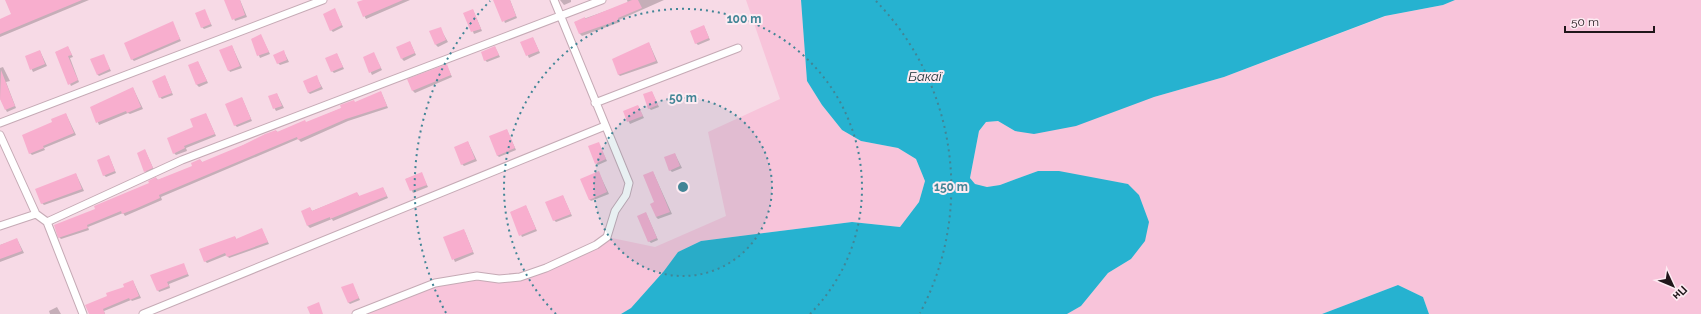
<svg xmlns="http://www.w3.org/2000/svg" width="1701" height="314" font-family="Raleway,sans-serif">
  <rect width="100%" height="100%" fill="#f7dae6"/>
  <path fill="#f8c4da" d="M746 0H801L807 81 822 105 842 130 861 141 898 148 916 159 925 181 919 202 900 227 852 222 701 241 678 252 665 271 631 308 621 314H356L457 278 520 277 607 237 655 247 726 216 708 132 780 99Z
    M1455 0H1701V314H1429L1423 297 1398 285 1322 314H1067L1081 306 1108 273 1131 259 1128 184 1038 171 1000 185 987 187 975 184 970 178 979 131 986 122 998 121 1015 131 1154 97 1224 77 1386 16 1443 5Z"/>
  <path fill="#26b2d0" d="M801 0H1455L1443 5 1385 16 1224 77 1154 97 1076 126 1034 134 1015 131 998 121 986 122 979 131 970 178 975 184 987 187 1000 185 1038 171H1059L1128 184 1139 195 1149 222 1145 241 1131 259 1108 273 1081 306 1067 314H621L631 308 664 271 678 252 701 241 852 222 900 227 919 202 925 181 916 159 898 148 861 141 842 130 822 105 807 81Z
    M1398 285 1423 297 1429 314H1322Z"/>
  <path fill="#0003" d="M6 0H89L0 37V20L12 15Z
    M227 0H240L247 17 235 21Z
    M365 0H410L366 19 358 3Z
    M496 0H510L517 18 505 23Z
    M560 0H571V2L564 5Z
    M627 0H664L619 20 620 22 582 36 580 34 575 22 628 3Z
    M204 10 212 26 204 29 202 27Z
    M335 10 343 27 333 32 331 30Z
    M473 10 482 31 474 34 465 14Z
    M172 22 181 41 134 61 132 59Z
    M704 26 710 40 698 45 696 43Z
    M440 28 448 42 438 47 436 45Z
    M261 36 270 54 260 58 252 39Z
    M533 38 540 53 529 58 522 43Z
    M410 42 416 55 404 61 402 59Z
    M649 43 658 63 620 76 618 74Z
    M232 46 242 68 230 72 229 70Z
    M68 47 73 57 70 58 79 82 71 86 56 52Z
    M495 47 500 57 487 62 485 60Z
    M40 51 47 66 33 72 26 57Z
    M284 52 289 62 280 65 278 63Z
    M337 54 344 69 334 73 332 71Z
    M374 54 382 70 372 75 364 58Z
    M103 55 111 71 99 76 97 74Z
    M198 62 208 83 199 87 197 85Z
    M447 66 452 77 415 93 413 91 409 80Z
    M3 67 10 81 6 82 16 108 7 112 0 98V68Z
    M165 76 173 95 162 99 160 97Z
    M316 76 323 89 310 94 308 92Z
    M133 88 143 109 130 114 128 113 99 125 92 107Z
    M381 92 388 108 348 121 301 142 298 139 161 197 162 200 125 216 123 213 88 227 89 230 61 239 59 237 96 209 150 184 156 178 158 180 194 167 200 160 203 163 276 131 278 132 306 123Z
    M652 92 659 107 651 110 649 108Z
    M277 94 284 108 276 111 269 97Z
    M242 98 252 121 237 127 235 125Z
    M638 106 644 118 630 124 624 112Z
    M66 114 76 135 44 148 45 150 32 155 30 153 54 123Z
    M206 114 216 136 186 148 187 151 176 155 174 153Z
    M507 130 516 150 499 157 497 155Z
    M468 142 477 161 464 166 462 164Z
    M598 143 607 161 598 165 596 163Z
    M145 150 154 170 147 173 145 171Z
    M675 154 682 168 672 172 670 170Z
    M109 156 116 173 106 177 104 175Z
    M653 172 672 214 658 219 656 217Z
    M421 173 428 187 413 193 406 179Z
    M599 173 609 194 591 201 589 199Z
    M76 174 84 191 44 205 42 203Z
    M383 188 388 198 333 221 332 219 310 228 308 226 310 208 312 211 357 193 360 197Z
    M563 196 572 216 556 222 554 220Z
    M526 206 537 231 522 237 511 212Z
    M646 213 658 240 651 243 649 241Z
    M262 230 269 244 229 258 227 255 207 263 205 261 235 237 237 240Z
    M465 232 474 254 455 262 445 238Z
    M17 239 24 253 0 262V245Z
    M183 264 189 276 169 284 170 288 159 292 158 290Z
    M133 281 141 298 132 301 131 300 104 311 105 314H90Z
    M352 284 360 300 350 304 348 302Z
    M57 307 61 314H50L49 311Z"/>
  <path fill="#f8aece" d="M5 0H82L0 34V19L11 14Z
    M224 0H240L245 15 232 20Z
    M363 0H403L363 17 357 2Z
    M493 0H510L516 16 502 22Z
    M632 0H638L642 8 618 18 619 20 579 34 574 22 585 17V19Z
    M335 8 342 25 330 31 323 14Z
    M205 9 211 24 201 28 195 13Z
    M473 9 481 29 471 32 463 13Z
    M173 21 180 39 131 60 124 43Z
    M704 25 709 38 695 44 690 31Z
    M441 27 446 40 435 45 429 31Z
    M261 34 269 52 257 56 251 39Z
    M533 37 539 51 526 56 520 42Z
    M410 41 415 53 401 59 396 47Z
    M649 42 656 61 618 75 612 59Z
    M232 45 240 66 228 71 219 50Z
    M68 46 72 55 68 56 78 80 68 85 55 52Z
    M495 46 499 55 484 61 481 52Z
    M40 50 45 64 30 70 25 56Z
    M284 50 287 60 277 64 273 55Z
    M374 52 381 68 369 73 363 57Z
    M337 53 343 67 331 72 325 58Z
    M104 54 110 69 97 75 90 59Z
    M198 61 207 81 196 85 188 65Z
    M447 64 451 75 412 91 407 79Z
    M1 70 15 106 5 110 0 99Z
    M165 75 172 93 159 98 152 81Z
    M317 75 321 87 308 93 303 81Z
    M133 87 141 107 127 113 126 111 96 123 90 107Z
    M381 91 387 106 346 119 298 140 297 137 159 195 160 198 135 209 122 214 121 211 87 225 88 228 58 238 54 225 95 209 94 206 149 183 148 181 156 177 157 180 192 166 191 163 200 159 202 162 243 145 265 134 276 130 277 132 305 120 306 122 341 108 340 105 354 100 355 102Z
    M652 91 658 105 648 109 643 94Z
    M277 93 282 106 273 109 268 96Z
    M242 97 251 119 234 126 225 104Z
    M638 105 643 116 627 122 623 111Z
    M66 113 74 133 43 146 44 148 29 154 22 135 52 122 51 119Z
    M206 113 215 134 184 146 185 148 173 154 167 138 193 127 190 119Z
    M507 129 515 148 497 156 489 136Z
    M468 141 475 159 461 165 454 147Z
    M599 142 606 159 595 164 588 146Z
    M145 149 153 168 144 172 137 153Z
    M675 153 680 166 669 171 664 157Z
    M109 155 115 171 103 176 97 160Z
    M599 171 607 192 589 200 580 179Z
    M653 171 670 212 656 217 650 204 654 202 643 175Z
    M422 172 427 185 410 191 405 179Z
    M76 173 82 189 41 204 35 189Z
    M383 187 387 196 330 219V217L307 226 301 211 310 207 312 211 357 192 359 196Z
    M563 195 571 214 553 221 545 202Z
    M526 205 536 229 519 236 510 212Z
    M646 212 657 238 648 242 637 216Z
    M262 228 268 242 227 257 225 253 204 262 199 249 235 236 236 239Z
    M464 229 473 252 452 260 443 237Z
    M17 238 22 251 0 259V245Z
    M184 263 188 274 167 282 169 286 157 291 150 275Z
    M133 280 139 296 130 300 129 298 103 309 105 314H89L85 305 107 296 106 293 124 287 123 284Z
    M353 283 359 298 348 303 341 287Z
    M319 302 323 314H310L307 307Z"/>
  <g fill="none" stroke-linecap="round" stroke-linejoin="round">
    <defs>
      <path id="lane" d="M595 103 738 48
        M0 123 323 0
        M0 135 36 214 47 222 83 314
        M47 222 182 160 602 0
        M0 226 36 214
        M143 314 605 126
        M356 314 435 283 477 276 499 279 520 277 546 268 596 245 607 237 615 211 626 195 629 183 554 0"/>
    </defs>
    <use href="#lane" stroke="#c5aab5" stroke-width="9"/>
    <use href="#lane" stroke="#fff" stroke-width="7"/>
  </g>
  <circle cx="683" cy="187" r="89" fill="#428596" fill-opacity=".12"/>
  <g fill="none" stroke="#428596" stroke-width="2" stroke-dasharray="2 4">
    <circle cx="683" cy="187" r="89"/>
    <path d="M556 314A179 179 0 1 1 810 314"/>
    <path d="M446 313A268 268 0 0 1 490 1M876 1A268 268 0 0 1 920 313"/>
  </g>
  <g text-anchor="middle" stroke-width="4" stroke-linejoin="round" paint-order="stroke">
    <g font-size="13" font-style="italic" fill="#172d33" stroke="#fdebf2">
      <text x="925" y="81">Бакаї</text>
    </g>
  </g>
  <circle cx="683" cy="187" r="6" fill="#428596" stroke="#fdebf2" stroke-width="2"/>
  <g font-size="12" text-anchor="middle" font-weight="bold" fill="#428596" stroke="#fdebf2" stroke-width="4" stroke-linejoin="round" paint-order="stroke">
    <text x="744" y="23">100 m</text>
    <text x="683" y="102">50 m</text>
    <text x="951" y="191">150 m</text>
  </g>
  <g transform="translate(1673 286) rotate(134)" stroke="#fdebf2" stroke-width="3" paint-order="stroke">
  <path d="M0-3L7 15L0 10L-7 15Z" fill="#20161a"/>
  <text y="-6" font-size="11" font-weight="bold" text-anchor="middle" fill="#20161a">Пн</text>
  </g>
  <path d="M1565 26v6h89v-6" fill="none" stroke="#20161a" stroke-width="2"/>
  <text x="1571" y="26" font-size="12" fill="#20161a" stroke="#fdebf2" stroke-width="3" paint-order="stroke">50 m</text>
</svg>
